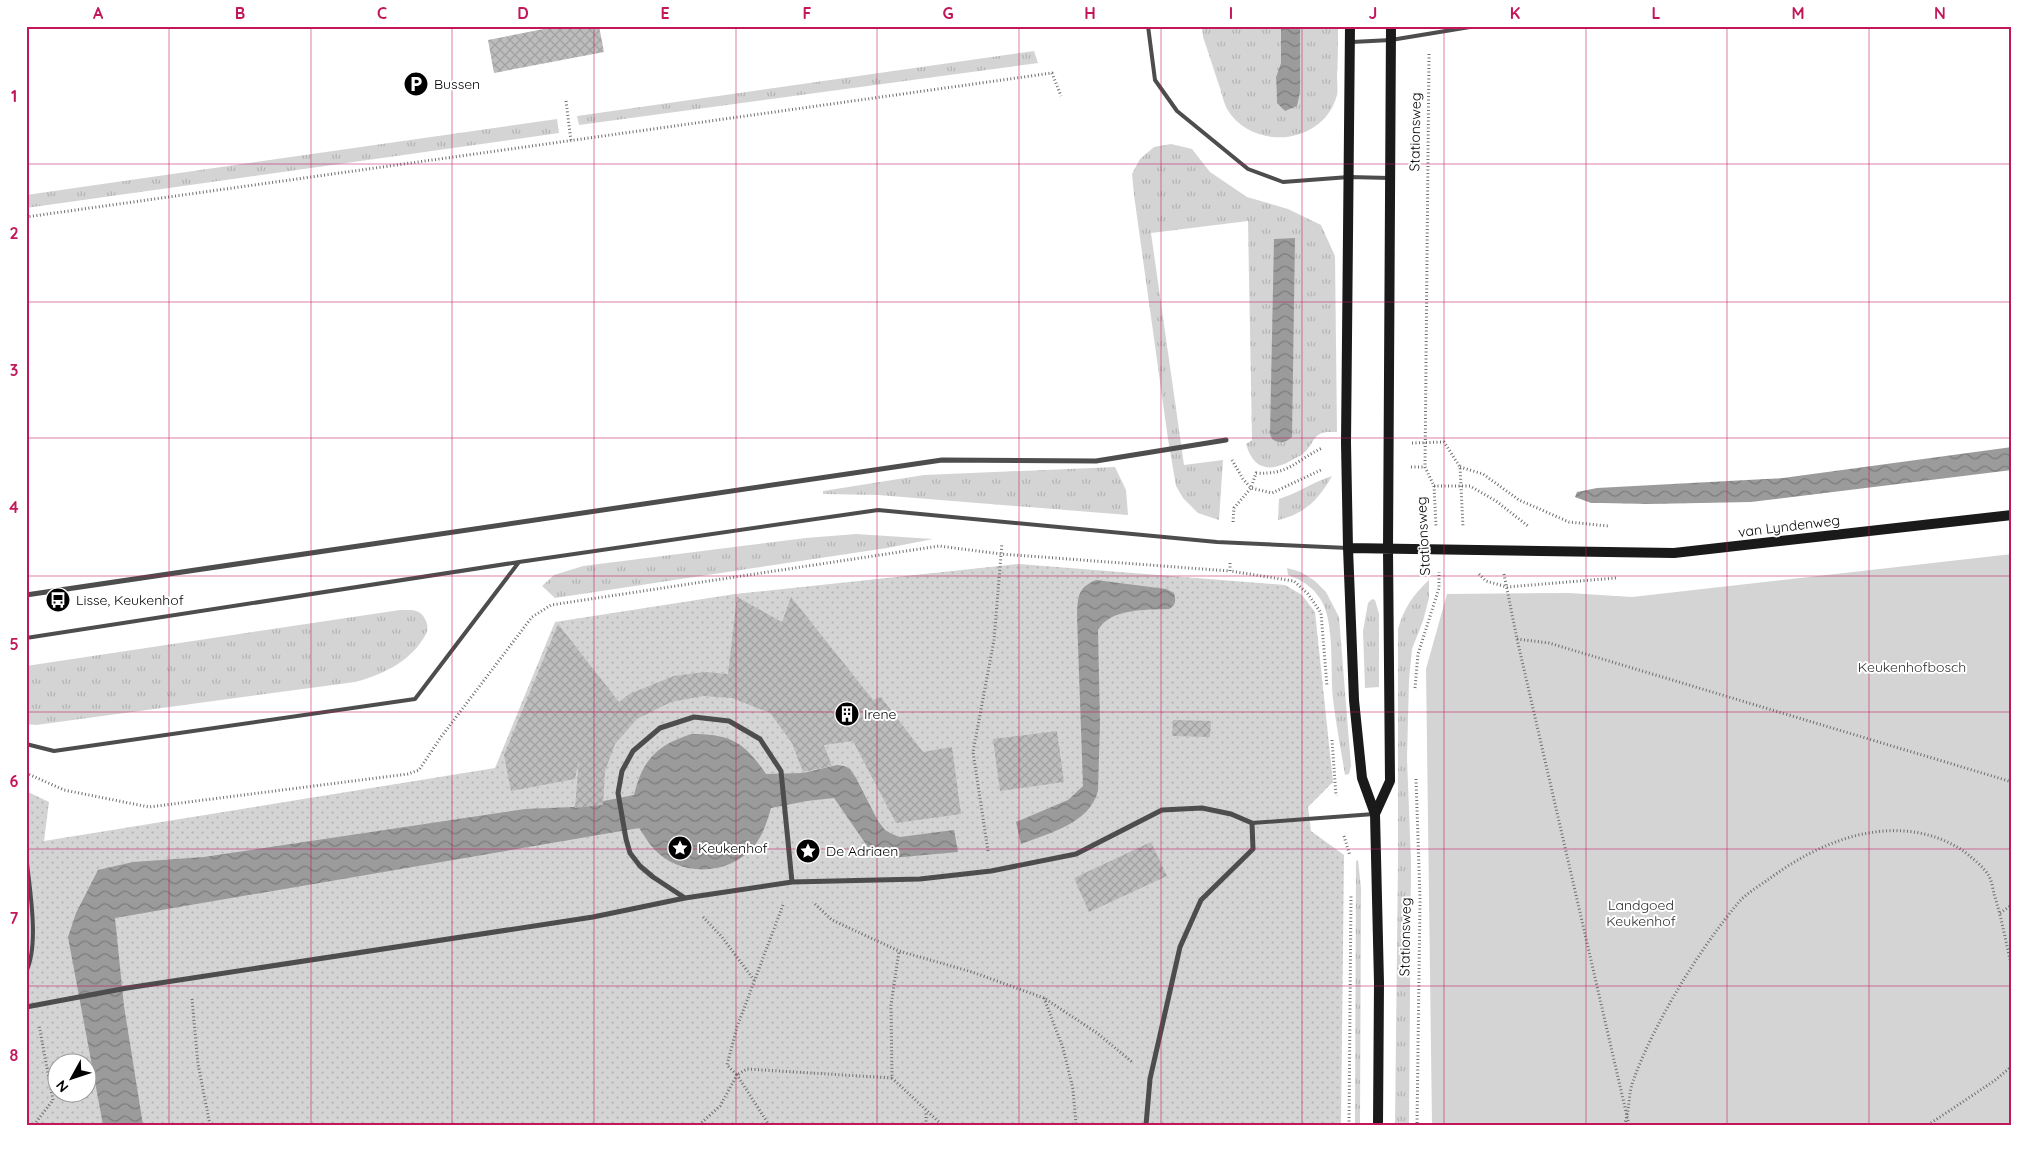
<svg xmlns="http://www.w3.org/2000/svg" width="2038" height="1151" font-family="Quicksand,sans-serif">
  <defs>
    <pattern id="grass-tufts" width="24" height="20" patternUnits="userSpaceOnUse" patternTransform="scale(1.25)"><rect width="24" height="20" fill="#d4d4d4"/><path d="M3 7l-1-3M5 7V3M7 7l1-3M15 17l-1-3M17 17v-4M19 17l1-3" fill="none" stroke="#b4b4b4"/></pattern>
    <pattern id="garden-dots" width="8" height="8" patternUnits="userSpaceOnUse" patternTransform="scale(1.25)"><rect width="8" height="8" fill="#d4d4d4"/><path d="M2 2h.1M6 6h.1" fill="none" stroke="#b4b4b4" stroke-width="1.8" stroke-linecap="round"/></pattern>
    <pattern id="water-waves" width="16" height="10" patternUnits="userSpaceOnUse" patternTransform="scale(1.25)"><rect width="16" height="10" fill="#9b9b9b"/><path d="M0 5q4-4 8 0t8 0" fill="none" stroke="#7c7c7c"/></pattern>
    <pattern id="building-cross-hatch" width="8" height="8" patternUnits="userSpaceOnUse" patternTransform="scale(1.25)"><rect width="8" height="8" fill="#bdbdbd"/><path d="M0 0l8 8M0 8l8-8" fill="none" stroke="#a1a1a1"/></pattern>
  </defs>
  <rect width="100%" height="100%" fill="#fff"/>
  <path fill="url(#grass-tufts)" d="M1202 26H1281V64L1276 77 1277 103 1300 92V26H1338C1338 43 1338 60 1337 76 1337 82 1338 90 1337 95 1324 145 1253 152 1227 109 1224 103 1222 95 1220 88 1214 71 1209 54 1203 37Z
    M1034 51 1038 63 579 125 577 116Z
    M557 119 559 133 26 208V195Z
    M1171 144 1192 149 1210 172 1247 197 1288 209 1321 225 1335 256 1337 432C1331 432 1323 431 1318 435 1313 439 1311 446 1306 451 1303 454 1298 457 1294 459 1272 472 1254 472 1246 444L1252 440 1248 221 1151 233 1184 465 1223 460 1219 520 1198 513 1183 498 1176 486 1168 439 1134 195 1132 174 1140 159 1154 147Z
    M1115 467 1126 490 1128 515 878 495 823 494V491L924 475Z
    M1332 476C1319 499 1305 514 1278 520L1279 499C1298 493 1313 482 1332 476Z
    M856 534 933 539 887 548 555 598 542 586 554 575 583 566 806 538Z
    M1287 568 1301 572 1315 581 1326 592 1339 617 1351 766 1349 774 1345 775C1341 750 1336 724 1333 699 1330 671 1335 623 1321 600 1313 587 1302 580 1288 575Z
    M1429 580V598L1423 621 1412 649 1409 680 1407 758 1411 861 1409 1125H1395L1398 861V629C1404 608 1413 595 1429 580Z
    M1372 599 1375 600 1379 614V687L1365 688 1363 631 1368 603Z
    M400 610C411 610 421 608 426 621 429 628 427 633 423 639 408 663 381 675 355 682L36 725 26 724V666Z
    M1358 860 1361 888 1360 1125H1355L1356 861Z"/>
  <path fill="#d4d4d4" d="M2012 554V1125H1432L1426 669 1447 594 1569 593 1632 597Z"/>
  <path fill="url(#garden-dots)" fill-rule="evenodd" d="M1019 564 1285 585 1302 595 1315 612 1333 782 1308 807 1311 831 1344 855 1341 1125H26V791L49 802 44 841 495 768 555 622 735 594ZM58 1064H88V1094H58Z"/>
  <path fill="url(#water-waves)" d="M1281 26H1300V92L1297 106 1285 111 1277 103 1276 77 1281 63Z
    M1295 238 1292 437C1285 443 1280 444 1272 439L1270 434 1274 239Z
    M2012 447V470L1751 502 1649 504 1602 503H1591L1575 497 1577 492 1597 488 1783 478Z
    M1096 580 1166 589 1174 593C1176 601 1176 605 1169 609 1145 610 1111 608 1098 630L1100 723 1098 791C1089 824 1049 833 1021 844L1016 822 1068 800 1083 786 1077 616C1078 597 1077 588 1096 580Z
    M691 734C731 734 744 742 766 774L803 773 837 765 844 766 850 769 856 778 878 821 885 830 892 834 900 837 954 830 958 852 892 858 872 853 834 798 807 801 771 808C767 822 763 835 754 846 730 876 680 877 655 850 649 844 644 835 639 828L115 918 124 1006 143 1125H103L68 937 76 913 98 870 133 862 204 857 525 809 573 807 634 795C643 759 656 746 691 734Z"/>
  <path fill="url(#building-cross-hatch)" d="M559 26H599L604 52 494 73 488 40Z
    M737 597 782 622 791 597 873 700 881 697 923 752 952 747 961 814 896 823 853 741 824 745 832 766 803 772 792 743 770 713 732 698 703 696 671 702 637 719 615 744 605 771 603 805 575 808 579 759 575 779 511 791 504 755 558 624 619 702 629 694 674 676 704 672 728 674Z
    M1173 720 1211 721 1210 737 1172 736Z
    M1057 731 1064 782 1000 791 993 739Z
    M1151 842 1167 876 1089 912 1074 878Z"/>
  <g fill="none" stroke-linecap="round" stroke-linejoin="round">
    <path stroke="#6f6f6f" stroke-width="3" stroke-dasharray="1 2.5" stroke-linecap="butt" d="M1429 54 1425 467 1434 486 1436 526
      M566 101 571 141
      M26 217 1052 73 1061 96
      M1412 443 1444 442 1460 467 1463 527
      M1232 460 1243 479 1251 488 1272 493 1323 469
      M1411 467H1425
      M1460 467 1483 474 1519 500 1569 522 1608 526
      M1434 486H1470L1496 501 1528 526
      M1233 522 1234 508 1251 488 1256 473C1289 475 1295 461 1322 448
      M1230 563V571L1294 581 1308 594 1321 613 1327 686
      M1479 574 1486 581 1507 587 1616 578
      M1504 574 1517 639 1629 1125
      M1517 639 1549 643 2012 782
      M1415 688 1418 654 1439 588V572
      M1332 740 1336 796
      M26 773 64 790 149 807 408 774 419 770 441 737 532 617 551 605 939 546 1001 554 1230 571
      M1416 779 1420 898 1417 1125
      M1344 836 1350 856
      M988 851 973 752 994 640 1002 543
      M815 904 832 920 899 951 972 972 1044 998 1097 1033 1132 1062
      M783 905 737 1027 727 1065 737 1075 747 1069 892 1078 891 1005 899 951
      M2000 913 2012 905
      M703 917 722 937 754 980
      M1044 998 1063 1048 1073 1089 1076 1125
      M192 999 198 1064 210 1125
      M892 1078 942 1125
      M34 1125 53 1100 39 1025
      M699 1125 720 1106 737 1075 769 1125
      M926 1125V1111
      M1349 1125 1351 895
      M1624 1125C1630 1111 1628 1095 1633 1081 1654 1023 1700 948 1739 902 1747 893 1759 886 1769 879 1824 838 1899 810 1962 850 1970 856 1984 867 1989 876 1992 882 1993 889 1994 894 2002 919 2006 943 2012 968
      M1928 1125 1994 1081 2012 1066"/>
    <path stroke="#4d4d4d" stroke-width="4" d="M1148 26 1155 80 1177 111 1248 169 1283 182 1349 177 1390 178
      M1352 42 1391 40 1476 26
      M26 638 519 562 878 510 1217 542 1348 548
      M26 744 54 751 415 699 519 562
      M1252 823 1374 814
      M26 854C29 886 40 944 26 972"/>
    <path stroke="#4d4d4d" stroke-width="5" d="M26 595 942 460 1096 461 1226 440
      M685 898 653 877 640 866 630 853 626 839 618 793 622 771 633 751 660 728 694 717 729 721 760 739 781 771 792 882
      M26 1007 127 988 593 917 685 898 792 882 920 879 991 871 1076 854 1162 810 1202 808 1231 814 1252 823 1253 849 1201 900 1180 947 1150 1079 1146 1125"/>
    <path stroke="#1a1a1a" stroke-width="10" d="M1350 26 1346 443 1348 548 1354 700 1362 778 1375 814 1379 983 1378 1125
      M1348 548 1674 553 2012 515
      M1375 814 1390 781 1388 549 1391 26"/>
  </g>
  <path fill="none" stroke="#c2185b" stroke-width="1" stroke-opacity="0.55" d="M169 26V1125M311 26V1125M452 26V1125M594 26V1125M736 26V1125M877 26V1125M1019 26V1125M1161 26V1125M1302 26V1125M1444 26V1125M1586 26V1125M1727 26V1125M1869 26V1125M26 164H2012M26 302H2012M26 438H2012M26 576H2012M26 712H2012M26 849H2012M26 986H2012"/>
  <defs>
    <symbol id="parking-disc" viewBox="-11 -11 22 22"><circle r="9.5" fill="#000" stroke="#fff"/><path d="M-3.5-5.5H1a3.5 3.5 0 0 1 0 7H-1V5.5H-3.5ZM-1-3.4V-.6H.8a1.4 1.4 0 0 0 0-2.8Z" fill="#fff"/></symbol>
    <symbol id="bus-disc" viewBox="-11 -11 22 22"><circle r="9.5" fill="#000" stroke="#fff"/><path d="M-5-6H5V4H4V6H2V4H-2V6H-4V4H-5ZM-3.5-4V0h7V-4ZM-3.5 1.2v1.5H-2V1.2ZM2 1.2v1.5H3.5V1.2Z" fill="#fff"/></symbol>
    <symbol id="building-disc" viewBox="-11 -11 22 22"><circle r="9.5" fill="#000" stroke="#fff"/><path d="M-4-6H4V6H1V3H-1V6H-4ZM-2.5-4.3h1.7v1.8h-1.7ZM.8-4.3h1.7v1.8H.8ZM-2.5-1h1.7V.8h-1.7ZM.8-1h1.7V.8H.8Z" fill="#fff"/></symbol>
    <symbol id="sight-disc" viewBox="-11 -11 22 22"><circle r="9.5" fill="#000" stroke="#fff"/><path d="M0-6L1.8-2.2L6-1.7L2.9 1.2L3.7 5.4L0 3.3L-3.7 5.4L-2.9 1.2L-6-1.7L-1.8-2.2Z" fill="#fff"/></symbol>
  </defs>
  <g fill-rule="evenodd">
    <use href="#parking-disc" x="402" y="70" width="28" height="28"/>
    <use href="#bus-disc" x="44" y="586" width="28" height="28"/>
    <use href="#building-disc" x="833" y="700" width="28" height="28"/>
    <use href="#sight-disc" x="666" y="834" width="28" height="28"/>
    <use href="#sight-disc" x="794" y="837" width="28" height="28"/>
  </g>
  <g text-anchor="middle" stroke-width="4" stroke-linejoin="round" paint-order="stroke">
    <g font-size="14" fill="#000" stroke="#fff" text-anchor="start">
      <text x="434" y="89">Bussen</text>
      <text x="76" y="605">Lisse, Keukenhof</text>
      <text x="864" y="719">Irene</text>
      <text x="698" y="853">Keukenhof</text>
      <text x="826" y="856">De Adriaen</text>
    </g>
    <g font-size="14" fill="#000" stroke="#fff">
      <text transform="translate(1415 132) rotate(-89)" y="5">Stationsweg</text>
      <text transform="translate(1789 526) rotate(-7)" y="5">van Lyndenweg</text>
      <text transform="translate(1423 536) rotate(-93)" y="5">Stationsweg</text>
      <text transform="translate(1405 937) rotate(-89)" y="5">Stationsweg</text>
    </g>
    <g font-size="14" fill="#2b2b2b" stroke="#fff">
      <text x="1912" y="672">Keukenhofbosch</text>
      <text x="1641" y="910">Landgoed<tspan x="1641" dy="16">Keukenhof</tspan></text>
    </g>
  </g>
  <rect width="2038" height="1151" fill="none" stroke="#ffffff" stroke-width="55"/>
  <g transform="translate(72 1078) rotate(230)"><circle r="24" fill="#ffffff" stroke="#999999"/>
  <path d="M0-4L9 19L0 12L-9 19Z" fill="#000000"/>
  <text y="-8" font-size="14" font-weight="bold" text-anchor="middle" fill="#000000">N</text>
  </g>
  <rect x="28" y="28" width="1982" height="1096" fill="none" stroke="#c2185b" stroke-width="2"/>
  <g font-size="16" text-anchor="middle" font-weight="bold" fill="#c2185b">
    <text x="98" y="19">A</text>
    <text x="240" y="19">B</text>
    <text x="382" y="19">C</text>
    <text x="523" y="19">D</text>
    <text x="665" y="19">E</text>
    <text x="807" y="19">F</text>
    <text x="948" y="19">G</text>
    <text x="1090" y="19">H</text>
    <text x="1231" y="19">I</text>
    <text x="1373" y="19">J</text>
    <text x="1515" y="19">K</text>
    <text x="1656" y="19">L</text>
    <text x="1798" y="19">M</text>
    <text x="1940" y="19">N</text>
    <text x="14" y="102">1</text>
    <text x="14" y="239">2</text>
    <text x="14" y="376">3</text>
    <text x="14" y="513">4</text>
    <text x="14" y="650">5</text>
    <text x="14" y="787">6</text>
    <text x="14" y="924">7</text>
    <text x="14" y="1061">8</text>
  </g>
</svg>
